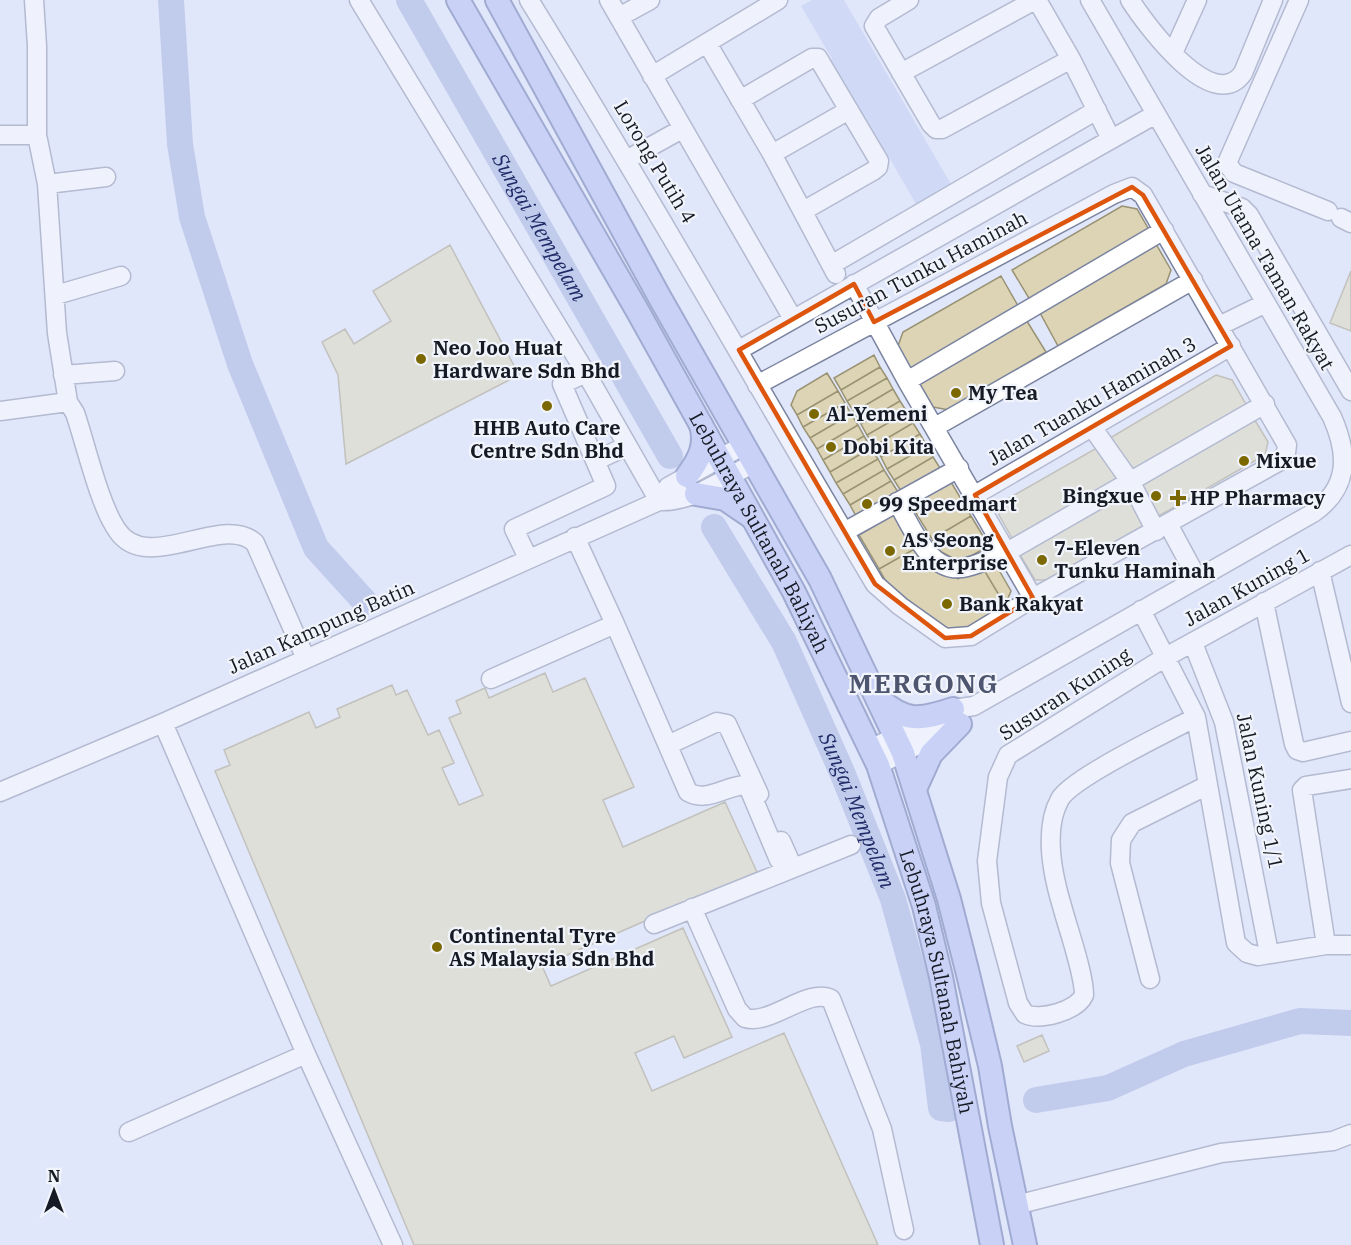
<svg xmlns="http://www.w3.org/2000/svg" width="1351" height="1245" font-family="'IBM Plex Serif',serif">
  <rect width="100%" height="100%" fill="#e1e7fa"/>
  <path fill="#bac8f2" d="M812 0H844L955 191 920 211 890 159 884 162 827 63 832 59 801 6Z"/>
  <g fill="none" stroke-linecap="round" stroke-linejoin="round">
    <g stroke="#9aa9dc" stroke-width="26">
      <path d="M171 0 180 144 192 217 240 364 316 548 365 602"/>
      <path id="s1" d="M409 0 670 456"/>
      <path id="s2" d="M714 527 784 642 842 772 893 899 933 1044 941 1108 949 1109"/>
      <path d="M1036 1100 1108 1088 1184 1054 1300 1021 1351 1023"/>
    </g>
  </g>
  <path fill="#dcd4b4" stroke="#999273" stroke-width="1.5" d="M1122 206 1137 209 1152 235 1033 305 1012 270Z
    M1156 244 1171 270 1166 284 1058 346 1039 311Z
    M450 245 519 375 346 464 338 375 322 342 345 329 354 344 391 321 373 291Z
    M1351 271V331L1330 323Z
    M1001 276 1021 311 913 372 898 346 903 332Z
    M1025 318 1046 352 949 410 933 407 918 381Z
    M874 355 880 367 841 390 834 378Z
    M880 367 887 378 847 401 841 390Z
    M827 373 838 391 797 415 791 405 797 391Z
    M1216 375 1232 380 1247 406 1131 473 1110 438Z
    M887 378 893 389 854 412 847 401Z
    M893 389 900 401 861 424 854 412Z
    M838 391 845 403 803 427 797 415Z
    M900 401 907 412 867 435 861 424Z
    M845 403 851 414 810 438 803 427Z
    M907 412 913 423 874 446 867 435Z
    M851 414 858 425 817 449 810 438Z
    M1253 417 1268 442 1265 455 1157 517 1137 484Z
    M913 423 920 434 881 457 874 446Z
    M858 425 864 436 823 460 817 449Z
    M920 434 927 446 887 469 881 457Z
    M864 436 871 448 830 472 823 460Z
    M1102 445 1122 478 1013 540 999 515 1002 502Z
    M927 446 933 457 894 480 887 469Z
    M871 448 878 459 836 483 830 472Z
    M933 457 940 468 901 491 894 480Z
    M878 459 884 470 843 494 836 483Z
    M884 470 891 481 850 505 843 494Z
    M891 481 898 492 856 516 850 505Z
    M951 482 971 516 932 539 911 505Z
    M1129 491 1148 523 1049 580H1035L1020 555Z
    M897 512 918 547 879 569 859 535Z
    M971 516 989 546 960 562 938 550 932 539Z
    M918 547 925 560 958 579 981 565 1005 605 963 630 944 629 892 592 879 569Z
    M992 558 1011 591 1005 605 981 565Z
    M545 673 553 692 585 678 634 787 603 800 623 847 725 802 757 872 542 966 551 986 683 928 732 1037 684 1058 674 1036 635 1053 652 1091 784 1033 878 1245H414L215 771 230 765 224 750 309 712 316 728 340 717 337 709 392 685 396 695 407 690 428 735 439 730 454 763 442 768 459 805 483 795 449 718 461 713 456 701 485 688 489 698Z
    M1042 1035 1049 1051 1024 1062 1017 1046Z"/>
  <g fill="none" stroke-linecap="round" stroke-linejoin="round">
    <defs>
      <path id="minor" d="M34 0 37 46V135L47 184 57 333 68 402 75 413C86 445 99 504 117 530 147 576 223 512 255 543L306 659
        M359 0 586 373 659 501
        M529 0C648 192 759 390 875 584L900 606 945 638 971 636 1033 598 1280 461 1286 453 1287 445 1143 195 1132 187 1114 194 757 385
        M609 0 793 319
        M909 0 879 18 874 26 931 124 936 129H942L1071 59
        M1037 0 1071 59 1111 139
        M1130 0C1146 25 1213 116 1243 73L1273 0
        M1299 0 1227 163 1234 173 1328 211
        M619 17 650 0
        M707 43 772 154 836 274
        M1173 53 1197 0
        M901 73 1035 0
        M652 76 778 0
        M740 100 812 58H818L879 161 878 167 873 171 803 211
        M0 135H37
        M772 154 849 110
        M628 159 682 129
        M47 184 106 177
        M1202 194 1242 208 1249 215 1351 391
        M1341 218 1351 223
        M831 265 1097 110
        M854 284 907 381 1033 598
        M56 295 121 276
        M1219 326 1266 303
        M739 350 1156 114
        M63 375 115 371
        M907 381 1164 230
        M0 411 68 402
        M935 427 1193 280
        M1092 427 1130 481 1156 531
        M597 460 627 446
        M975 495 1231 346
        M659 501 668 487 744 445
        M897 502C912 527 930 577 967 567 980 564 994 557 1007 552L1265 404
        M1168 524 1197 578
        M844 532 959 468
        M528 558 514 529 606 486 562 384 586 373
        M1320 571 1351 703
        M1264 602 1294 744 1297 750 1303 752 1351 741
        M1141 610 1196 717 1236 943 1247 953 1258 956 1326 945H1351
        M615 624 688 792C707 803 725 786 745 785L750 791 779 860
        M1193 643 1224 722 1269 953
        M491 679 615 624 575 537
        M1196 717C1169 732 1073 777 1060 799 1043 829 1053 876 1062 906 1068 929 1084 973 1084 995 1077 1011 1040 1021 1025 1014L1018 1003 991 903 987 861 998 777 1008 755 1164 658 1351 555
        M163 723 306 1054 393 1245
        M668 745 717 722 727 724 759 794
        M870 749 953 709 974 706 1313 513C1349 488 1349 455 1332 417L1090 0
        M878 765 950 729
        M0 792 163 723 659 501C692 503 725 478 754 463
        M781 841 793 868
        M692 908 737 1009 745 1018C770 1026 808 987 831 999L882 1129 904 1230
        M654 924 851 845
        M1326 945 1302 790 1306 786 1351 779
        M1150 979 1120 863 1121 840 1132 823 1208 785
        M129 1132 306 1054
        M1016 1205 1221 1153 1333 1141 1351 1134"/>
      <g id="major">
        <path id="s3" d="M458 0 637 310 794 592 878 765 924 906 941 977 992 1245"/>
        <path d="M497 0 660 298 820 579 903 753 949 899 967 970 990 1066 1000 1126 1025 1245"/>
        <path d="M687 476C699 460 707 445 701 425"/>
        <path d="M696 494 725 499 750 516"/>
        <path d="M879 699C906 723 921 720 953 709"/>
        <path d="M915 789 931 754 960 724"/>
      </g>
    </defs>
    <use href="#minor" stroke="#7b84a0" stroke-width="21"/>
    <use href="#major" stroke="#5263a3" stroke-width="26"/>
    <use href="#minor" stroke="#fff" stroke-width="18"/>
    <use href="#major" stroke="#aab9f1" stroke-width="22"/>
  </g>
  <path d="M0 0H1351V1245H0ZM1132 187 1143 195 1231 346 975 495 1033 598 971 636 945 638 875 584 739 350 854 284 874 322Z" fill="#e1e7fa" fill-opacity=".55" fill-rule="evenodd"/>
  <path fill="none" stroke="#de560d" stroke-width="4.5" stroke-linejoin="round" d="M1132 187 1143 195 1231 346 975 495 1033 598 971 636 945 638 875 584 739 350 854 284 874 322Z"/>
  <g fill="#7b6900" stroke="#f2f4fb" stroke-width="2">
    <circle cx="421" cy="359" r="6"/>
    <circle cx="956" cy="393" r="6"/>
    <circle cx="547" cy="406" r="6"/>
    <circle cx="814" cy="414" r="6"/>
    <circle cx="831" cy="447" r="6"/>
    <circle cx="1244" cy="461" r="6"/>
    <circle cx="1156" cy="496" r="6"/>
    <path d="M1175 489h6v6h6v6h-6v6h-6v-6h-6v-6h6z"/>
    <circle cx="867" cy="504" r="6"/>
    <circle cx="890" cy="551" r="6"/>
    <circle cx="1042" cy="560" r="6"/>
    <circle cx="947" cy="604" r="6"/>
    <circle cx="437" cy="947" r="6"/>
  </g>
  <g text-anchor="middle" stroke-width="4.5" stroke-linejoin="round" paint-order="stroke">
    <g font-size="20" fill="#161a24" stroke="#f2f4fb">
      <text transform="translate(655 162) rotate(59)" y="7">Lorong Putih 4</text>
      <text transform="translate(1265 257) rotate(60)" y="7">Jalan Utama Taman Rakyat</text>
      <text transform="translate(921 272) rotate(-28)" y="7">Susuran Tunku Haminah</text>
      <text transform="translate(1092 401) rotate(-30)" y="7">Jalan Tuanku Haminah 3</text>
      <text dy="7" stroke="none"><textPath href="#s3" startOffset="612">Lebuhraya Sultanah Bahiyah</textPath></text>
      <text transform="translate(1247 587) rotate(-29)" y="7">Jalan Kuning 1</text>
      <text transform="translate(321 627) rotate(-24)" y="7">Jalan Kampung Batin</text>
      <text transform="translate(1065 694) rotate(-33)" y="7">Susuran Kuning</text>
      <text transform="translate(1260 791) rotate(78)" y="7">Jalan Kuning 1/1</text>
      <text dy="7" stroke="none"><textPath href="#s3" startOffset="1098">Lebuhraya Sultanah Bahiyah</textPath></text>
    </g>
    <g font-size="20" font-weight="bold" fill="#161a24" stroke="#f2f4fb" text-anchor="start">
      <text x="433" y="355">Neo Joo Huat<tspan x="433" dy="23">Hardware Sdn Bhd</tspan></text>
      <text x="968" y="400">My Tea</text>
      <text x="826" y="421">Al-Yemeni</text>
      <text x="547" y="435" text-anchor="middle">HHB Auto Care<tspan x="547" dy="23">Centre Sdn Bhd</tspan></text>
      <text x="843" y="454">Dobi Kita</text>
      <text x="1256" y="468">Mixue</text>
      <text x="1144" y="503" text-anchor="end">Bingxue</text>
      <text x="1190" y="505">HP Pharmacy</text>
      <text x="879" y="511">99 Speedmart</text>
      <text x="902" y="547">AS Seong<tspan x="902" dy="23">Enterprise</tspan></text>
      <text x="1054" y="555">7-Eleven<tspan x="1054" dy="23">Tunku Haminah</tspan></text>
      <text x="959" y="611">Bank Rakyat</text>
      <text x="449" y="943">Continental Tyre<tspan x="449" dy="23">AS Malaysia Sdn Bhd</tspan></text>
    </g>
    <g font-size="21" font-style="italic" fill="#202b67" stroke="#f2f4fb">
      <text dy="7" stroke="none"><textPath href="#s1" startOffset="262">Sungai Mempelam</textPath></text>
      <text dy="7" stroke="none"><textPath href="#s2" startOffset="318">Sungai Mempelam</textPath></text>
    </g>
    <g font-size="26" font-weight="bold" letter-spacing="1.5" fill="#4d556f" stroke="#f2f4fb">
      <text x="924" y="693">MERGONG</text>
    </g>
  </g>
  <g transform="translate(54 1191)" stroke="#f2f4fb" stroke-width="4.5" paint-order="stroke">
  <path d="M0-4.5L10 22L0 15L-10 22Z" fill="#161a24"/>
  <text y="-9" font-size="16" font-weight="bold" text-anchor="middle" fill="#161a24">N</text>
  </g>
</svg>
